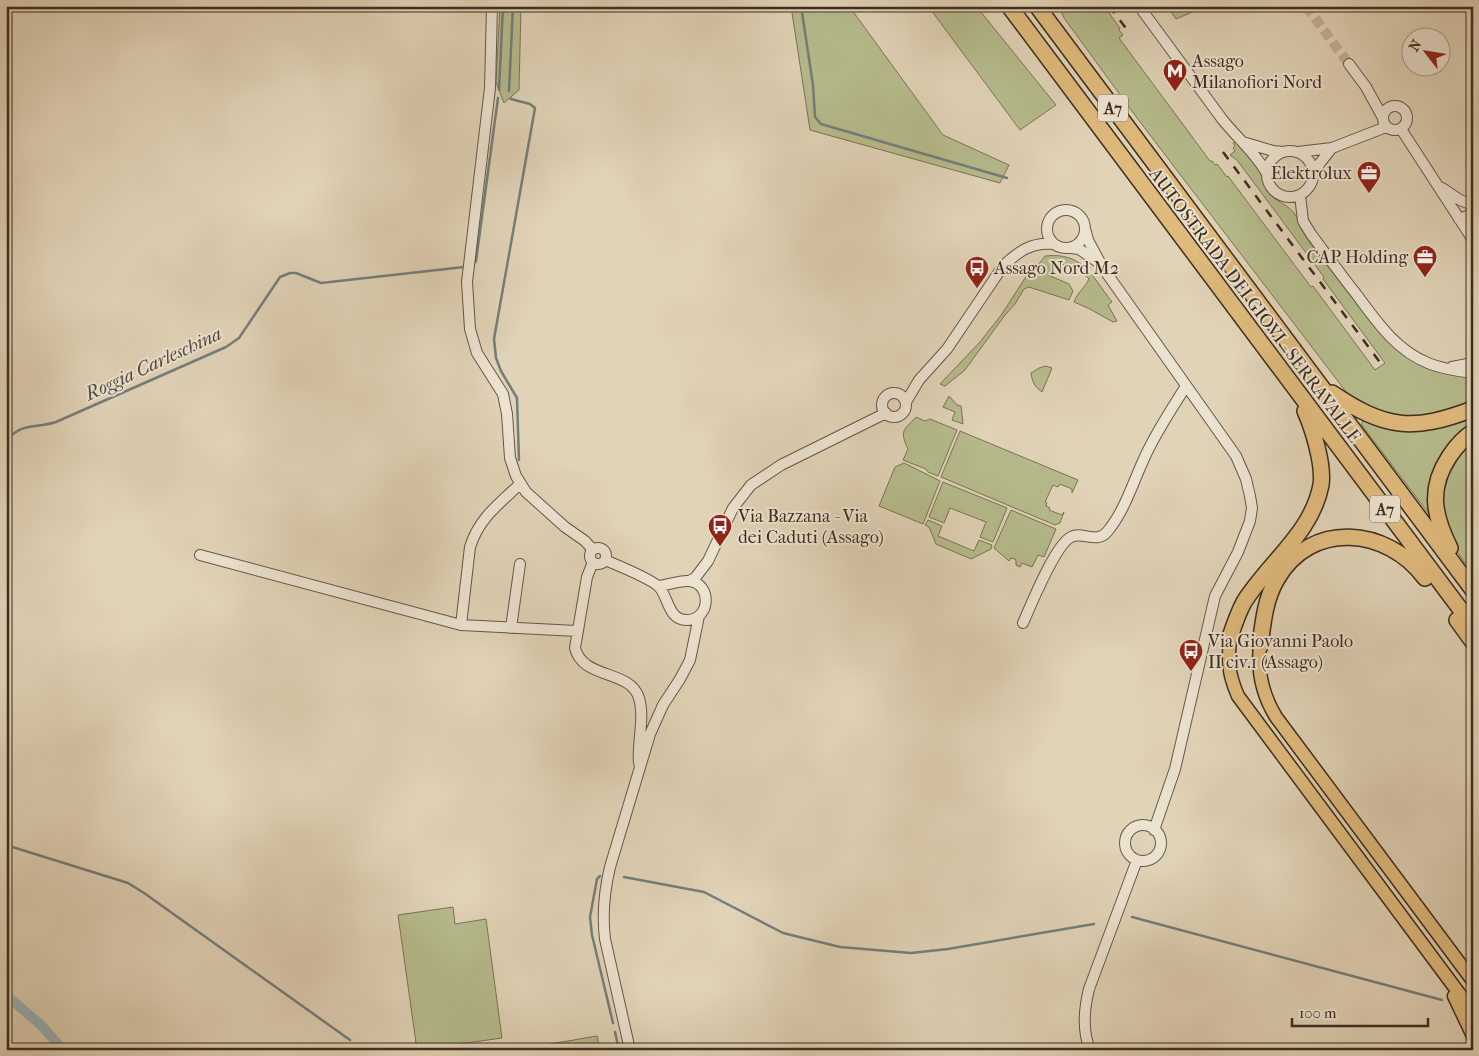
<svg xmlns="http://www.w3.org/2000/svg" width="1479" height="1056" font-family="'IM FELL French Canon',serif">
  <rect width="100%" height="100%" fill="#e1d3b7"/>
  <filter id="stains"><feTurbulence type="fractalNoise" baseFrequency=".004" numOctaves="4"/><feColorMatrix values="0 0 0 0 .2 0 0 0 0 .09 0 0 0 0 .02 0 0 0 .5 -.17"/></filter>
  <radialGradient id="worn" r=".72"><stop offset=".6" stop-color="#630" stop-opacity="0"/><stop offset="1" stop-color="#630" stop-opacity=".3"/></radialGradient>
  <path fill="#b6bb8c" stroke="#797456" d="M500 6H521L519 90 504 103 496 82Z
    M791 6H849L943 135 1009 165 1000 183 810 130Z
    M928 6H976L1056 105 1020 130Z
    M1059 6H1104L1120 28 1119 30 1123 35 1119 38 1210 161H1212L1215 165 1217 164 1227 177 1228 176 1311 287 1313 286 1375 370 1385 363 1323 279 1324 277 1237 160 1230 155 1235 151 1233 148 1235 146 1233 143 1235 142C1245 151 1257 159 1262 173 1264 179 1264 185 1268 191 1275 202 1289 204 1296 216 1298 220 1299 225 1302 230 1313 250 1331 269 1345 288 1380 335 1407 376 1473 376V404L1444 415 1393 418 1350 397 1137 118 1064 18Z
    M1167 6H1206L1176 19Z
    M1045 256C1083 252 1091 275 1112 302L1108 305 1117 321 1113 322 1088 308 1074 302C1077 293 1085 288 1089 279 1079 267 1069 264 1054 264L1048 275 1069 284 1073 291 1069 300 1029 287 1024 289 1015 304 1005 315 965 370 945 386 940 384 980 342 1002 314 1029 272 1032 273Z
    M1046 366 1052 368 1042 392C1035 387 1032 382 1031 373L1039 368Z
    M949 396 957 405 961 406 963 424 952 420 955 412 943 407Z
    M1473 413V428L1457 440 1432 513 1429 514 1361 424 1363 421 1373 424Z
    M916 417 925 421 930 419 957 430 938 476 928 472 926 469 903 460 908 449C899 430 904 430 916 417Z
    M960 431 1078 480 1072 493V489L1060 484 1058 487 1053 485 1045 502 1047 503 1046 506 1050 508 1049 510 1062 515 1064 512 1060 523 1055 525 941 477Z
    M1473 438V574L1450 542 1439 495 1454 456Z
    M904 463 940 481 923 524 879 506 895 467Z
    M943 482 1007 508 993 542 980 537 986 522 950 508 944 523 929 517Z
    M1011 510 1056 529 1044 557 1038 555 1032 567 1022 563 1020 567 1016 565V561L1015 559 1011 558 1009 561 994 548Z
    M928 520 942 526 938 536 974 551 979 540 992 545 991 549 971 559 936 544 929 527 925 525Z
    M453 907 455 924 486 919 502 1038 417 1050 398 915Z
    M597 1036 600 1050H515Z"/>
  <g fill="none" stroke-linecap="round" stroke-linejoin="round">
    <path stroke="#747e7c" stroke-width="2.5" d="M801 6 813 85 815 117 821 124 1007 178
      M499 90 503 6
      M509 91 513 6
      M511 99 530 104 535 108 494 339 496 358 501 371 517 398 519 460
      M473 264 476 261 498 98
      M6 441C22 422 34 429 56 422L226 347 239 338 280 277 290 273H296L321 283 464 267
      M6 845 128 883 144 893 350 1040
      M600 876 597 879 590 917 592 935 613 1023
      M624 877 704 892 783 933 840 947 911 953 948 949 1094 924
      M1132 917 1442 1000
      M615 1032 619 1050"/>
    <path stroke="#9ab4ba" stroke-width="10" d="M6 995 41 1025 63 1050"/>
    <path stroke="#c0b299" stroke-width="10" stroke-dasharray="10 5" stroke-linecap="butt" d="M1306 6 1349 64"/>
    <defs>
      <path id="minor" d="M492 6 490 88 467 282 470 329 477 353 503 394 507 414 510 458 516 476 526 492 565 527 585 541 593 550
        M1139 6 1222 119C1237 138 1256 153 1267 174
        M1349 64 1366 87 1382 116
        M1383 118a12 12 0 1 1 24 0a12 12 0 1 1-24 0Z
        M1401 129 1473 240
        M1246 143 1273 151 1283 152
        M1267 174a23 23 0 1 1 46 0a23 23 0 1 1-46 0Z
        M1298 152 1332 148 1386 127
        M1314 174 1320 163 1332 148
        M1442 188 1460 200 1470 204
        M1300 195 1303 221 1311 234C1326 254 1341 275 1357 295 1377 322 1396 350 1428 363 1442 369 1457 371 1473 373
        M1047 229a19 19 0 1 1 38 0a19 19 0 1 1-38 0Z
        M1459 219 1473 214
        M1086 232 1088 240 1103 268 1236 456 1246 479 1250 496 1252 508 1250 521 1238 552 1215 596 1175 769 1154 830
        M1071 248 1079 249 1098 262
        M1452 367 1473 363
        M882 405a12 12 0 1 1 24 0a12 12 0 1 1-24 0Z
        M906 402 919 380 947 349 1003 266C1019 251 1031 242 1054 244
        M520 484C499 504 479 518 470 547L461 625 577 631
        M590 556a8 8 0 1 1 16 0a8 8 0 1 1-16 0Z
        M200 555 461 625
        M605 560C617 565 654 580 660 588 669 600 669 621 688 620 711 619 712 583 689 581 681 580 667 585 659 586
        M593 562 587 577 575 648C583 680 630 669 639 698 645 718 637 742 639 763
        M689 581 695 578 708 561 733 508 751 485 781 465 886 413
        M1023 623C1031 605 1055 545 1071 537 1082 531 1097 544 1107 532 1124 512 1132 485 1143 461 1154 435 1171 410 1186 386
        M511 628 520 564
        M1125 843a18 18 0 1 1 36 0a18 18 0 1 1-36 0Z
        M630 1050 605 939C602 914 604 892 610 867L650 734 663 705 680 679 690 660 699 616
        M1090 1050C1082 1030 1084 1009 1089 989L1137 860"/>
      <path id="major" d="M1230 637C1228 662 1228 673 1238 696L1473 1012
        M1260 646C1257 672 1262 694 1276 717L1473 981
        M1454 996 1473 1036"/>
      <path id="highway" d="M1009 6 1473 626
        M1037 6 1473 590
        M1332 393C1385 429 1413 432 1473 409
        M1450 548C1434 516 1428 489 1449 457 1455 448 1463 438 1473 432
        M1457 620 1473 642
        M1230 637C1234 625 1238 613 1244 602 1269 562 1312 533 1321 485 1324 465 1313 429 1305 411
        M1260 646C1263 623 1265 599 1277 579 1311 520 1387 527 1425 578"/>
    </defs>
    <use href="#minor" stroke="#655746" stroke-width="12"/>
    <use href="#major" stroke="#3c2e20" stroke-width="15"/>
    <use href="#highway" stroke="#3c2e20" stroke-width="18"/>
    <use href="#minor" stroke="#ece2d0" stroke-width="10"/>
    <use href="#major" stroke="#e0ba7c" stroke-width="12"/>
    <use href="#highway" stroke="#e0ba7c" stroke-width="15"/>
    <path stroke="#3c2e20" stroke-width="2.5" stroke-dasharray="9 9" stroke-linecap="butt" d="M1109 6 1128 31
      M1223 152 1382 365"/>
  </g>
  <defs>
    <symbol id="metro-pin" viewBox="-11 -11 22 30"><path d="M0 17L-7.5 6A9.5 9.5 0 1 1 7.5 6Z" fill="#8f2418" stroke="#ece2d0"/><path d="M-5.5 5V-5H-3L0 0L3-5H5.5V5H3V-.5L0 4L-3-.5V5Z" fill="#fff"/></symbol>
    <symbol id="office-pin" viewBox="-11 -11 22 30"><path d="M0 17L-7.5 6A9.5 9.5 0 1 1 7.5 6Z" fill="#8f2418" stroke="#ece2d0"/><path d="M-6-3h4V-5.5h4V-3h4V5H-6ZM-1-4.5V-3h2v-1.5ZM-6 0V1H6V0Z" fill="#fff"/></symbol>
    <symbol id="bus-pin" viewBox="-11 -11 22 30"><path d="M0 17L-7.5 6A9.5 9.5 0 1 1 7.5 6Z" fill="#8f2418" stroke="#ece2d0"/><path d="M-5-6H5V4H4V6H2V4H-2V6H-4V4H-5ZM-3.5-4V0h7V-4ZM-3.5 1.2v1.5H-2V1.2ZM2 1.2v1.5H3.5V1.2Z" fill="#fff"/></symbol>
  </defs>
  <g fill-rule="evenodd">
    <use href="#metro-pin" x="1161" y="57" width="28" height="38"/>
    <use href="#office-pin" x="1355" y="159" width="28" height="38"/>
    <use href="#office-pin" x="1411" y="243" width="28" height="38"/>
    <use href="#bus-pin" x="963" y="254" width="28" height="38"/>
    <use href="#bus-pin" x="706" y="512" width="28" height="38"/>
    <use href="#bus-pin" x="1177" y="637" width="28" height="38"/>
  </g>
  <g text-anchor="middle" stroke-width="4" stroke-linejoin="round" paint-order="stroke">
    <g fill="#ece2d0" stroke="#716455" stroke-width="1">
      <rect x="1098" y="94.5" width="30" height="27" rx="4"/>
      <rect x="1370" y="495.5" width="30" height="27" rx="4"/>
    </g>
    <g font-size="16" font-weight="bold" fill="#3c2e20">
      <text x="1113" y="114">A7</text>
      <text x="1385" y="515">A7</text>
    </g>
    <g font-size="18" fill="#3c2e20" stroke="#ece2d0" text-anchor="start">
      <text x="1192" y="67">Assago<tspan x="1192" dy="21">Milanofiori Nord</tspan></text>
      <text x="1352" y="179" text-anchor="end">Elektrolux</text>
      <text x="1408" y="263" text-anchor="end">CAP Holding</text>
      <text x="994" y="274">Assago Nord M2</text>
      <text x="738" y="522">Via Bazzana - Via<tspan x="738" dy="21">dei Caduti (Assago)</tspan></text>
      <text x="1208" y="647">Via Giovanni Paolo<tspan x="1208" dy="21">II civ.1 (Assago)</tspan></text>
    </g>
    <g font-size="18" fill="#3c2e20" stroke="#ece2d0">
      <text transform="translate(1255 305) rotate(53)" y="6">AUTOSTRADA DEI GIOVI - SERRAVALLE</text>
    </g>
    <g font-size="19" font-style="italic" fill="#4f493f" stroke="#ece2d0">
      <text transform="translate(153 363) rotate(-25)" y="7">Roggia Carleschina</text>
    </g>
  </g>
  <rect width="1479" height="1056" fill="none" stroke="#e1d3b7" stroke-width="25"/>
  <rect x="8" y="8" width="1464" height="1041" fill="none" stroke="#3c2e20" stroke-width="2.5"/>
  <rect x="12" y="12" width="1454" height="1031" fill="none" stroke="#3c2e20"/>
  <g transform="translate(1426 52) rotate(301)"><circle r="24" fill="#ece2d0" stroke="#a69a8a"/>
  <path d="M0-4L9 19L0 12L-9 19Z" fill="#8f2418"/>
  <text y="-8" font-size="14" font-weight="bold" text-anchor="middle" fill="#3c2e20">N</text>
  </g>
  <path d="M1292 1018v8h136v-8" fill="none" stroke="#3c2e20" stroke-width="2.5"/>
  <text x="1299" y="1018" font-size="15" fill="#3c2e20" stroke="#ece2d0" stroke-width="4" paint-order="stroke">100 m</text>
  <rect width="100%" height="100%" filter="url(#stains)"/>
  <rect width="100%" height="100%" fill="url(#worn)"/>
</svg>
